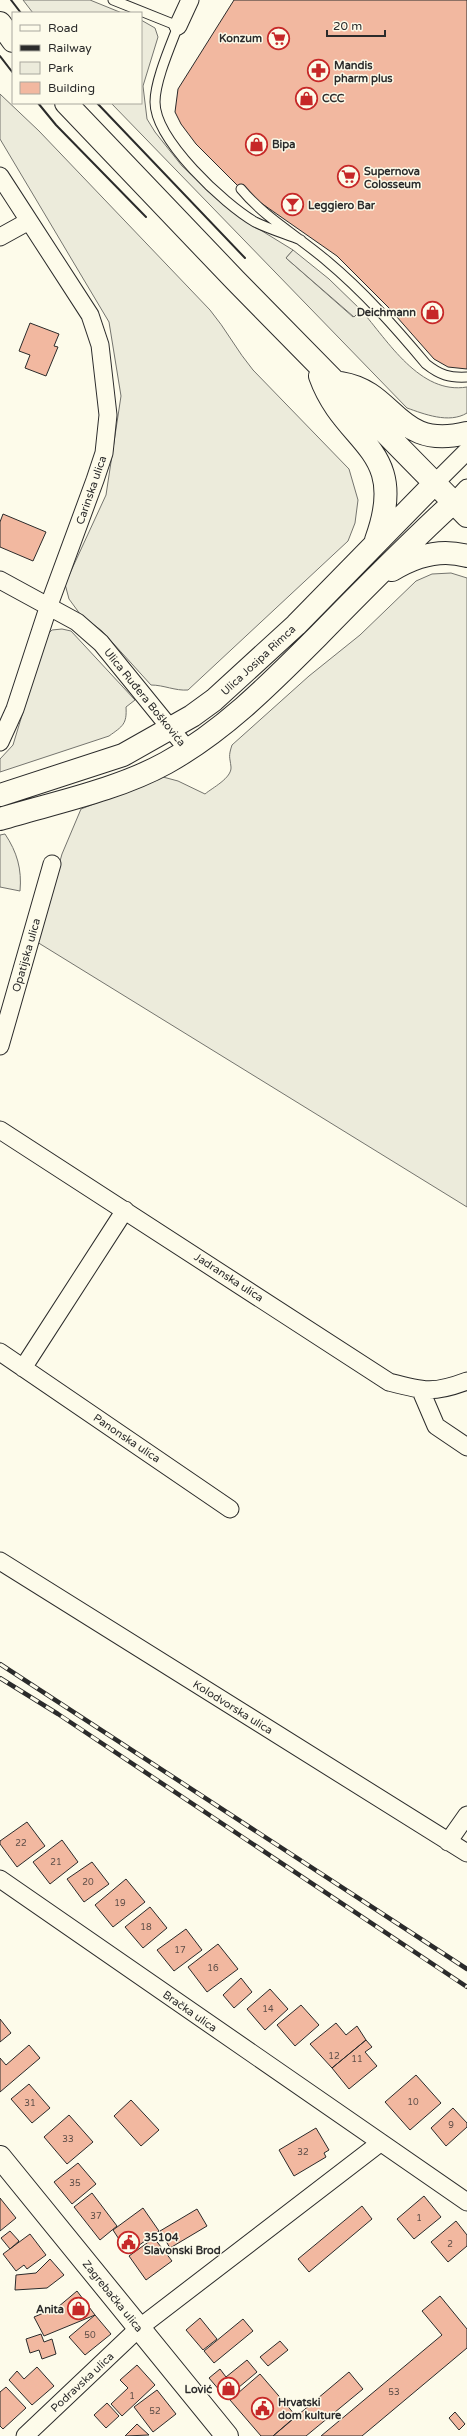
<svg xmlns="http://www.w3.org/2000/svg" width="467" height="2436" font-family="'Varela Round',sans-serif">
  <rect width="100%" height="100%" fill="#fdfbea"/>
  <path fill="#ecebdb" stroke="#74746e" d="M23 0H90L122 13H33Z
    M141 20 155 28 158 37 143 86 147 119 155 132 182 166 220 201 249 223 293 250 286 258 353 317 361 310C388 341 420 395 467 387V413C449 424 424 414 407 408L111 103H141Z
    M0 94 39 131 210 310C226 329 237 351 253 370L349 469 358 500 355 523 348 541 188 690C175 691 164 685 151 685L102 631 80 614 69 599 65 584 106 495 121 396 109 322 0 139Z
    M451 573 467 578V1207L37 942 62 854 81 809 163 777 178 781 205 794C212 788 232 778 231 767 230 757 228 757 232 745L309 676 360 635 416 581 432 574Z
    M62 629 71 631 135 700 126 707C127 724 123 726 109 736L0 772V759L13 745 46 636 52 630Z
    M5 834C17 852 22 869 20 891L0 887V835Z"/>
  <path fill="#eceadb" stroke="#74746e" d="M293 250 329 279 361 310 354 317 286 258Z"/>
  <path fill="#f2b8a0" stroke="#2b2b2b" d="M234 0H467V369L448 367 434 359 389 308 337 256 241 189 196 144 181 124 175 112 178 89Z
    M30 323 59 334 54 346 58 347 46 376 25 368 30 355 19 351Z
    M3 514 46 532 33 561 0 547V522Z
    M27 1822 45 1846 17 1867 0 1844V1841Z
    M62 1840 78 1862 50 1884 33 1862Z
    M92 1862 109 1884 84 1902 67 1879Z
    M126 1879 145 1902 113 1927 95 1905Z
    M150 1907 167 1928 143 1948 125 1927Z
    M186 1929 202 1950 174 1971 157 1950Z
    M218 1944 238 1969 207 1992 188 1967Z
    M241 1978 252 1992 234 2008 223 1995Z
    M270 1989 288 2009 265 2030 247 2009Z
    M301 2005 319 2025 295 2046 277 2025Z
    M0 2019 11 2033 0 2042Z
    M336 2023 346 2035 357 2026 366 2040 332 2068 310 2044Z
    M366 2040 372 2047 365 2052 377 2066 349 2089 332 2068Z
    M29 2045 40 2058 0 2092V2058L6 2065Z
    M416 2075 441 2103 410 2130 385 2102Z
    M29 2084 50 2108 32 2123 11 2099Z
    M131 2100 159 2130 141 2146 114 2116Z
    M453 2108 467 2123V2127L446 2146 431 2128Z
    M69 2115 93 2142 67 2164 44 2137Z
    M316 2128 329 2150 324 2153 326 2157 294 2176 279 2150Z
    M78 2163 96 2184 72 2204 54 2182Z
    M92 2193 117 2226 100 2240 74 2207Z
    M424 2196 441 2217 414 2239 397 2219Z
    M0 2198 16 2218 0 2231Z
    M362 2206 372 2219 309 2272 298 2259Z
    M143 2208 159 2231 128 2253 113 2230Z
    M197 2209 207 2226 170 2248 160 2231Z
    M456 2221 467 2235V2246L448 2262 431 2242Z
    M10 2231 19 2241 10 2249 1 2238Z
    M30 2234 46 2255 27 2269 24 2265 16 2271 3 2254Z
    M154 2238 172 2261 146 2280 129 2256Z
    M50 2259 64 2275 47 2288 15 2290 16 2275 36 2273Z
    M77 2291 95 2315 44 2336 34 2317 58 2307Z
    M440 2296 467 2329V2348L362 2436H321L442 2335 422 2311Z
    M95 2315 111 2334 85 2355 69 2337Z
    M200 2318 217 2339 203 2350 186 2330Z
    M243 2319 253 2331 214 2363 204 2351Z
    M41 2334 44 2342 52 2339 56 2354 42 2359 39 2350 30 2353 26 2339Z
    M280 2341 288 2350 268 2366 260 2357Z
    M247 2360 257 2372 226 2398 209 2378 220 2369 226 2377Z
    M137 2365 155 2385 122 2416 111 2404 128 2388 120 2380Z
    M37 2367 54 2386 32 2405 9 2380 17 2371 24 2379Z
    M349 2372 363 2389 306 2436H273Z
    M260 2374 296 2416 273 2436H261L230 2400Z
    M6 2387 26 2408 3 2429 0 2426V2392Z
    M157 2390 176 2414 153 2432 134 2407Z
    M107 2403 119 2416 106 2428 94 2415Z
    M455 2412 465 2424 459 2430 449 2418Z
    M137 2424 149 2435 125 2436Z"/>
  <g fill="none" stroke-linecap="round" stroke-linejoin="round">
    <defs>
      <path id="service" d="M113 0 178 26C170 47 155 81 155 102 155 140 224 204 255 222 269 229 286 234 301 240
        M241 189C265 218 299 237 327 261 364 292 395 327 426 364 440 375 449 378 467 377"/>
      <path id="minor" d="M178 26 190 0
        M0 176 90 315 100 345 108 415 104 453 95 480 49 605 15 709 0 742
        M0 237 29 221
        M435 483 467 451
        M454 502 467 488
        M0 580 77 622 101 643 188 750
        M0 1046 52 864
        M0 1130 389 1382C423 1391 433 1394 467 1381
        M0 1352 230 1509
        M23 1368 125 1210
        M421 1391 436 1426 467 1447
        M0 1561 467 1853
        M448 1842 467 1815
        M0 1879 467 2202
        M25 2436 139 2328 380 2143"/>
      <path id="secondary" d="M0 2157 227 2436"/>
      <path id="primary" d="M0 23 13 41
        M66 103 235 280 467 516
        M320 376C345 446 410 447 376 540
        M341 383C397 392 395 451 467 433
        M392 570C415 556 440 548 467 556
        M0 795 123 755 192 716 214 700 296 625 435 483
        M0 819C53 803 117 790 166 763 224 731 271 683 318 636 363 590 407 545 454 502"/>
    </defs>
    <use href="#service" stroke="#2b2b2b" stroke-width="11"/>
    <use href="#minor" stroke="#2b2b2b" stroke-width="19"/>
    <use href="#secondary" stroke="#2b2b2b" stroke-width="24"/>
    <use href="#primary" stroke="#2b2b2b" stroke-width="24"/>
    <use href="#service" stroke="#fdfbea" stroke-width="9"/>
    <use href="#minor" stroke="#fdfbea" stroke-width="17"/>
    <use href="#secondary" stroke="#fdfbea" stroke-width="22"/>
    <use href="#primary" stroke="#fdfbea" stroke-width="22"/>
    <defs>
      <path id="rail" d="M0 1664 467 1969
        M0 1678 58 1714 467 1987"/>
    </defs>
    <use href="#rail" stroke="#2b2b2b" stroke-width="4.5"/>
    <use href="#rail" stroke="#fdfbea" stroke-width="3" stroke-dasharray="9" stroke-linecap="butt"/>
    <path stroke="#2b2b2b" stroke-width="2" d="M11 0 21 13
      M0 56 13 73
      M38 103 56 125 146 217
      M97 103 245 258"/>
  </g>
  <defs>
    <symbol id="supermarket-ring" viewBox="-11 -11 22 22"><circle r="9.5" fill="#fdfbea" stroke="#c62828" stroke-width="1.5"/><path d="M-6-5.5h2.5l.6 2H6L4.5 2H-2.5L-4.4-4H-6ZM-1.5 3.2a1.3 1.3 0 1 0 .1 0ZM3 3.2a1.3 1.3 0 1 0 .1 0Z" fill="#c62828"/></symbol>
    <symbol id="pharmacy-ring" viewBox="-11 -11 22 22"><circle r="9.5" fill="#fdfbea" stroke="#c62828" stroke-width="1.5"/><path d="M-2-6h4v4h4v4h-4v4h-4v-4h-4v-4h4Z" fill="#c62828"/></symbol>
    <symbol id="shop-ring" viewBox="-11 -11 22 22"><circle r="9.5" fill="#fdfbea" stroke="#c62828" stroke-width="1.5"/><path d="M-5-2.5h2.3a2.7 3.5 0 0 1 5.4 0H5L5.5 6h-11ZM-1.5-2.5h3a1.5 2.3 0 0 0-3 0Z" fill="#c62828"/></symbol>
    <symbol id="bar-ring" viewBox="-11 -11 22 22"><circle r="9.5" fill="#fdfbea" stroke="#c62828" stroke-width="1.5"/><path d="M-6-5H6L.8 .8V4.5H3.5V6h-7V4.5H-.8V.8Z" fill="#c62828"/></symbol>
    <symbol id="civic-ring" viewBox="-11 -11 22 22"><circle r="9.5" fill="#fdfbea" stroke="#c62828" stroke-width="1.5"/><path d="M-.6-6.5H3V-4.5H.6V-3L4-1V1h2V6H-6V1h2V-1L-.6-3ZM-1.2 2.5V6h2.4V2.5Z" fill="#c62828"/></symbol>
  </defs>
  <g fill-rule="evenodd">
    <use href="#supermarket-ring" x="266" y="26" width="25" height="25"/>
    <use href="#pharmacy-ring" x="306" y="58" width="25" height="25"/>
    <use href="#shop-ring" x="294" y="86" width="25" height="25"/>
    <use href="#shop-ring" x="244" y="132" width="25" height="25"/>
    <use href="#supermarket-ring" x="336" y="164" width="25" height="25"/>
    <use href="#bar-ring" x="280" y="192" width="25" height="25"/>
    <use href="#shop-ring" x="420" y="300" width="25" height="25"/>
    <use href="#civic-ring" x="116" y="2230" width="25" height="25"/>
    <use href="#shop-ring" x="66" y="2296" width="25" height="25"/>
    <use href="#shop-ring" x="216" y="2376" width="25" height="25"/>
    <use href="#civic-ring" x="250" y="2396" width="25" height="25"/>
  </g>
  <g text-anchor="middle" stroke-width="3" stroke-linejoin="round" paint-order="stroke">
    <g font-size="9" fill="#5d4e48">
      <text x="21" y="1846">22</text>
      <text x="56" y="1865">21</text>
      <text x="88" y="1885">20</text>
      <text x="120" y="1906">19</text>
      <text x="146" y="1930">18</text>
      <text x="180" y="1953">17</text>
      <text x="213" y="1971">16</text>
      <text x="268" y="2012">14</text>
      <text x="334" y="2059">12</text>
      <text x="357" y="2062">11</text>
      <text x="413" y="2105">10</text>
      <text x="30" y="2106">31</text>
      <text x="451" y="2128">9</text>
      <text x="68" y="2142">33</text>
      <text x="303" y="2155">32</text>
      <text x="75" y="2186">35</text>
      <text x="96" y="2219">37</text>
      <text x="419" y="2221">1</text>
      <text x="450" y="2247">2</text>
      <text x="90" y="2338">50</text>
      <text x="394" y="2395">53</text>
      <text x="132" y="2399">1</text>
      <text x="155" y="2414">52</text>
    </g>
    <g font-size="11" font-weight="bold" fill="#2b2b2b" stroke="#fdfbea" text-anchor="start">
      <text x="262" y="42" text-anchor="end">Konzum</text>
      <text x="334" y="69">Mandis<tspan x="334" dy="13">pharm plus</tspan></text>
      <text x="322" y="102">CCC</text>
      <text x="272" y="148">Bipa</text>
      <text x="364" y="175">Supernova<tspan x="364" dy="13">Colosseum</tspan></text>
      <text x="308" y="209">Leggiero Bar</text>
      <text x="416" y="316" text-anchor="end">Deichmann</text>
      <text x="144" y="2241">35104<tspan x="144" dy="13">Slavonski Brod</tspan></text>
      <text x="64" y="2313" text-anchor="end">Anita</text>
      <text x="212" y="2393" text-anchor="end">Lović</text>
      <text x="278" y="2406">Hrvatski<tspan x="278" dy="13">dom kulture</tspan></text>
    </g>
    <g font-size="11" fill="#2b2b2b" stroke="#fdfbea">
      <text transform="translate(91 490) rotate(-71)" y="4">Carinska ulica</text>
      <text transform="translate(258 660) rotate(-43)" y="4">Ulica Josipa Rimca</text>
      <text transform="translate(145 697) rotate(51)" y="4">Ulica Ruđera Boškovića</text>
      <text transform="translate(26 955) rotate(-74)" y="4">Opatijska ulica</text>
      <text transform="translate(229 1277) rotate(33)" y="4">Jadranska ulica</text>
      <text transform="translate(127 1438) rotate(34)" y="4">Panonska ulica</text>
      <text transform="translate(233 1707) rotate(32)" y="4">Kolodvorska ulica</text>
      <text transform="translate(190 2011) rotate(35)" y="4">Bračka ulica</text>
      <text transform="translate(113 2296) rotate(51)" y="4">Zagrebačka ulica</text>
      <text transform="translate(82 2382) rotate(-43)" y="4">Podravska ulica</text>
    </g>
  </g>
  <rect x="12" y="12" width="130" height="92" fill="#fdfbea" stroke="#a9a89e"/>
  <rect x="20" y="25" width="20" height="6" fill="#fdfbea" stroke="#a9a89e"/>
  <text x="48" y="32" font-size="12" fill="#2b2b2b">Road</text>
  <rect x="20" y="45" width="20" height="6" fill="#2b2b2b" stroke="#a9a89e"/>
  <text x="48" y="52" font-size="12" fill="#2b2b2b">Railway</text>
  <rect x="20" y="62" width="20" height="12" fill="#ecebdb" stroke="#a9a89e"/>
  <text x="48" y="72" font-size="12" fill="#2b2b2b">Park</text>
  <rect x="20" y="82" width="20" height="12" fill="#f2b8a0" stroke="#a9a89e"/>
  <text x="48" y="92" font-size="12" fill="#2b2b2b">Building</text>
  <path d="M327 30v6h58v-6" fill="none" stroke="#2b2b2b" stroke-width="2"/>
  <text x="333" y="30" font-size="12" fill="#2b2b2b" stroke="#fdfbea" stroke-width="3" paint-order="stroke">20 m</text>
</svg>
